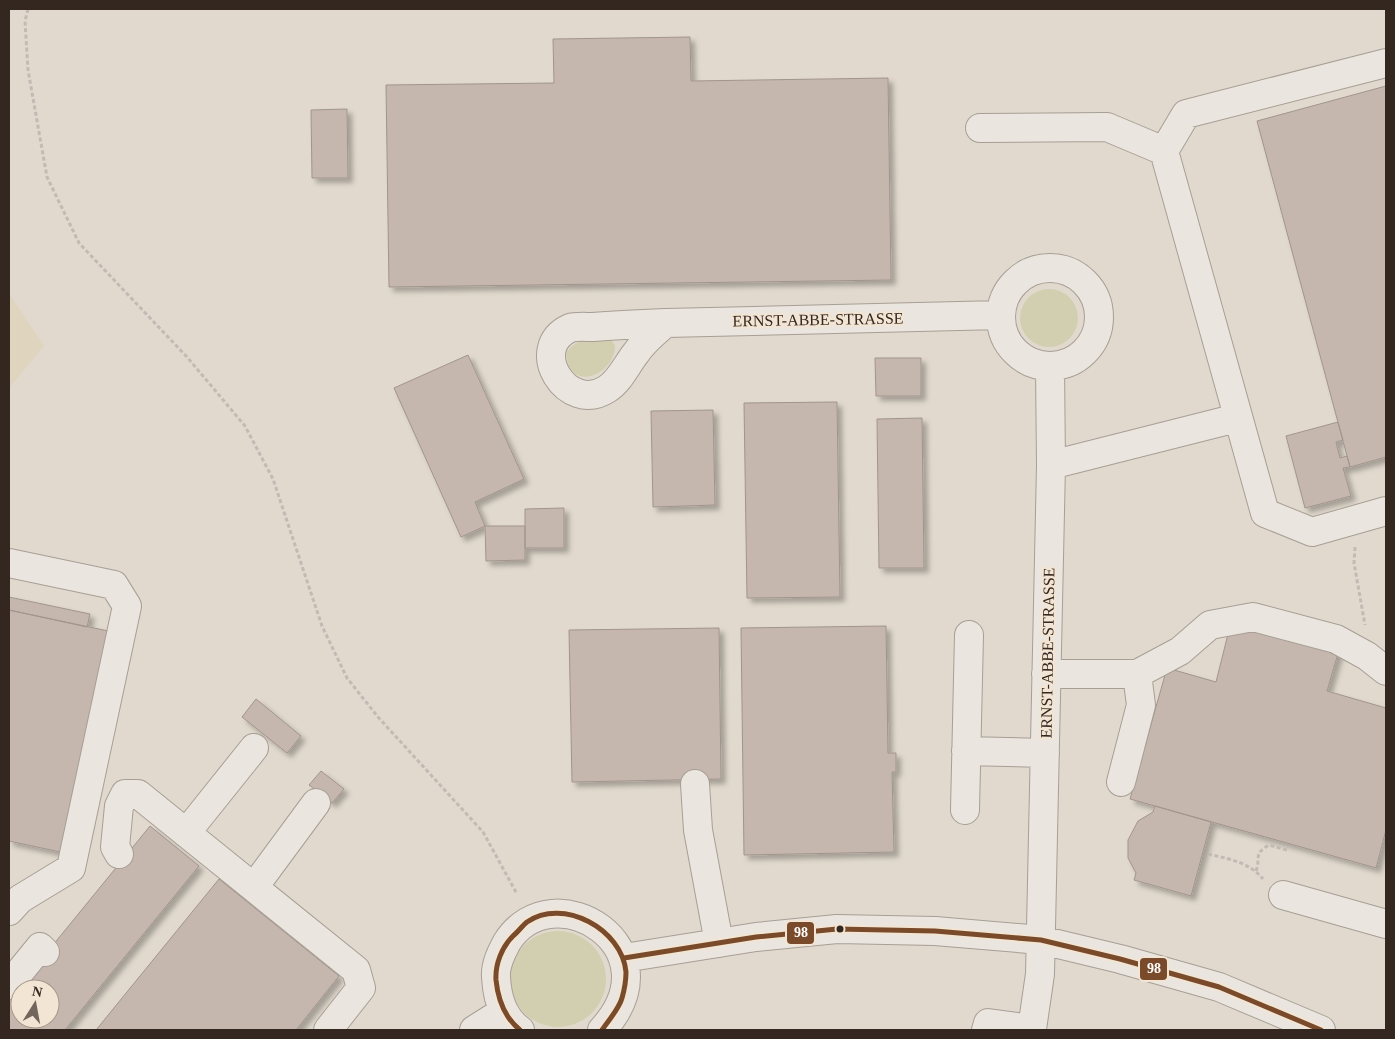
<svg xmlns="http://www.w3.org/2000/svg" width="1395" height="1039" font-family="Georgia,serif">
  <defs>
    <filter id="shadow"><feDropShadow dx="4.5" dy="4.5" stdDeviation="2.5" flood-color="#0004"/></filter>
  </defs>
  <rect width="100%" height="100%" fill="#e1d9cd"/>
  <path fill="#dfd5bf" d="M9 293 44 346 9 388Z"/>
  <path fill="#d2cfb1" d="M1020 318a29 29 0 1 1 58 0a29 29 0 1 1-58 0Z
    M609 338 615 345C616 374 569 395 566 353 578 337 591 338 609 338Z
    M510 979a48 48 0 1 1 96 0a48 48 0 1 1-96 0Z"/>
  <path fill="#c5b7ae" stroke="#a1958d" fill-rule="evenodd" filter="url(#shadow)" d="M690 37 691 81 888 78 891 280 389 287 386 85 554 83 553 39Z
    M1386 86V457L1350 467 1257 121Z
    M347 109 348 178H312L311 110Z
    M468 355 524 479 475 502 485 526 461 537 394 388Z
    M875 358H921V396H876Z
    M837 402 840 597 747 598 744 403Z
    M713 410 715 505 653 507 651 411Z
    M922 418 924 568H879L877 419Z
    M1338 422 1343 440 1336 442 1340 458 1347 456 1350 467 1343 468 1351 496 1305 508 1286 436Z
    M564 508V548H525V509Z
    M485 526H525V560L486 561Z
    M9 597 90 614 87 627 9 610Z
    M9 610 113 632 65 853 9 841Z
    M886 626 888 753H896V772H892L894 852 744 855 741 628Z
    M719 628 721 779 572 782 569 630Z
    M1229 630H1270L1339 650 1327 691 1386 708V830L1376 868 1130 799 1167 668 1216 682Z
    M256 699 301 736 287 753 242 717Z
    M321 771 344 789 332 803 309 785Z
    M1155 806 1211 822 1191 896 1134 880 1136 873 1128 858V840L1138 821 1153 812Z
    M150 826 199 866 65 1030H9V999ZM20 989H50V1019H20Z
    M219 879 339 976 296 1030H96Z"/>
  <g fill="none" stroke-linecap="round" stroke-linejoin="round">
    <defs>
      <path id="minor" d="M1386 63 1186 114 1164 151 1265 513 1312 532 1386 511
        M980 128 1107 127 1164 151
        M1001 317a49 49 0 1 1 98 0a49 49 0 1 1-98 0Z
        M666 323 1001 315
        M666 323C655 332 644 341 636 353 627 364 620 381 607 389 567 415 526 348 570 328 576 326 586 327 593 327 617 325 641 324 666 323Z
        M1051 465 1237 418
        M9 563 114 585 127 606 71 868 20 899 9 911
        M1046 674H1137L1180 651 1210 625 1253 617 1336 639 1367 656 1386 671
        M966 751 1045 753
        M1121 782 1141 705 1137 674
        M695 784 698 830 719 943
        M965 810 969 635
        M186 833 254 748
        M119 854 115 847 119 806 125 794H138L356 970 361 988 328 1030
        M254 887 316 803
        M1283 895 1386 924
        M624 958 756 937 837 929 935 931 1041 940 1120 959 1219 987 1321 1030
        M9 985 40 947 45 952
        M474 1030 504 1011
        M520 1030C503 1018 497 998 496 977 495 965 501 953 507 942 553 870 678 948 602 1030
        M986 1030 988 1023 1032 1029 1040 974 1051 465 1050 366"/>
    </defs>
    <use href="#minor" stroke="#a79f96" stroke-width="30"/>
    <path stroke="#c2bbb5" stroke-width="3" stroke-dasharray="4 2.5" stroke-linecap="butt" d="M28 9 25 21 28 70 47 177 79 243 187 357 245 426 273 479 322 626 347 678 378 717 483 832 517 894
      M1355 547 1354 563 1365 625
      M1208 854C1229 859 1249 862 1263 879
      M1256 871C1261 857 1253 854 1269 845L1287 850 1288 846"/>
    <use href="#minor" stroke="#eae5de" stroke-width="28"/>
    <defs>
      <path id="bus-1" d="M624 958 756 937 837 929 935 931 1041 940 1120 959 1219 987 1321 1030
        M520 1030C504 1017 498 1000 496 980 495 964 502 947 513 936 518 932 522 926 527 922 563 897 622 929 626 972 626 979 624 991 622 998 619 1009 608 1021 602 1030"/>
    </defs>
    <use href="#bus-1" stroke="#f2e5d4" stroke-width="9"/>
    <use href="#bus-1" stroke="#7a4b2a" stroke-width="5"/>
  </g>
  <circle fill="#34271f" stroke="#f2e5d4" stroke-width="2" cx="840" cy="929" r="4.5"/>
  <g text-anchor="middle" stroke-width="4.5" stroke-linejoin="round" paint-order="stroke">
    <g font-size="16" fill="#34271f" stroke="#f2e5d4">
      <text transform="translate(818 319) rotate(-1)" y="6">ERNST-ABBE-STRASSE</text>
      <text transform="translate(1047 653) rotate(-89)" y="6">ERNST-ABBE-STRASSE</text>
    </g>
  </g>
  <g stroke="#f2e5d4" stroke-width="2">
    <rect x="786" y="921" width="29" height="24" rx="5" fill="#7a4b2a"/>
    <rect x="1139" y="957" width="29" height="24" rx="5" fill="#7a4b2a"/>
  </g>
  <g font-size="14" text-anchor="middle" font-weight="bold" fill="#fff">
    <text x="801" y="937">98</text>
    <text x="1154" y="973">98</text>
  </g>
  <rect width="1395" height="1039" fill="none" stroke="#34271f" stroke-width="20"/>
  <g transform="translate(35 1004) rotate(11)"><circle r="24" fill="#f2e5d4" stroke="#a6998c"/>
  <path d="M0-4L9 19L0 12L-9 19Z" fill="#71655c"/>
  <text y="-8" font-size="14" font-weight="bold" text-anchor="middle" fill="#34271f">N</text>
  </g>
</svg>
